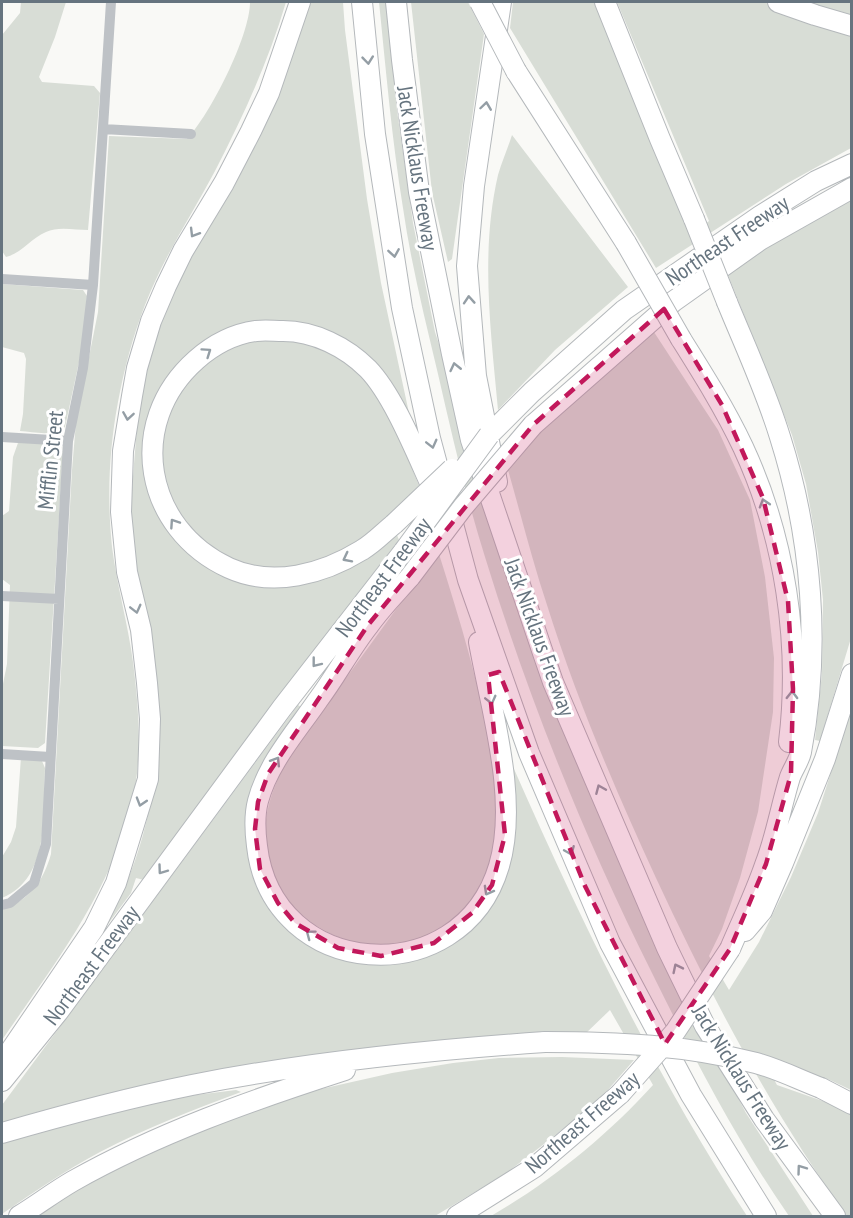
<svg xmlns="http://www.w3.org/2000/svg" width="853" height="1218" font-family="'PT Sans Narrow',sans-serif">
  <rect width="100%" height="100%" fill="#f9f9f6"/>
  <path fill="#d8ddd6" d="M21 2H66L55 37 39 77 42 82 94 86 100 93 88 230C75 230 58 226 46 232 31 238 22 253 6 257L2 251V35L20 13Z
    M250 2H286C269 60 243 117 215 171 191 216 163 258 145 305 133 336 124 369 118 402 109 449 107 499 112 547 117 586 128 624 133 662 139 710 143 760 131 807 109 895 52 967 2 1040V910C29 900 43 882 51 854L72 470 76 422 98 312 109 136 187 139C210 115 250 36 250 2Z
    M308 2H343L345 30 367 199 381 283 409 413 405 415 356 349 235 330 149 428 171 529 275 584 395 530 399 540 281 694 144 880 136 878 131 893 105 928 103 926C110 914 118 901 124 888 140 854 148 816 156 779L130 514 138 414 146 368 166 307Z
    M379 2H386L397 110 413 223 435 332 566 734 613 847 660 950 746 1113 813 1216H789C736 1140 693 1056 652 973 585 839 529 700 485 557 466 497 452 435 438 374 425 319 411 264 403 208 392 140 386 71 379 2Z
    M411 2H468L484 34 452 259 448 262 432 192Z
    M513 2H595L690 236 709 221 617 2H764L814 22 851 31V148L786 184 656 268 510 28Z
    M804 2H851V18Z
    M512 135 628 287 555 350 498 410C491 332 480 253 498 175 502 161 508 148 512 135Z
    M851 194V638L820 741 815 740 822 673 823 600 818 552 806 484 792 435 726 270Z
    M2 284 83 290 87 296 84 339 65 427C52 437 35 432 20 431L23 414 26 359 24 353 2 347Z
    M652 329 718 430 750 500 765 577 774 658 773 712 758 812 740 878 722 929 709 956 729 990 759 942 791 877 818 813 851 710V1090L830 1080 764 1061 777 1085 837 1106 851 1114V1216H847C771 1111 711 996 656 878 615 789 576 698 547 605 532 560 521 515 508 470L543 428Z
    M292 338C307 344 325 348 339 355 377 374 404 450 420 487L364 540 346 552 294 570 252 567 228 558 211 549 181 518 167 489 161 466V439L173 401 206 360 246 341Z
    M19 440 59 446 63 452 45 743 38 748 2 746V689L7 664 10 585 2 579V516L9 511 13 457Z
    M439 554C460 621 481 687 491 757 496 788 501 820 496 852 494 863 485 874 480 884 477 891 474 899 470 905 463 916 449 923 438 930 364 974 263 918 265 831 266 804 276 781 288 758L402 601Z
    M298 705 303 708 254 795 281 915 378 962 481 916 509 770 514 769C582 923 655 1075 747 1216H491C550 1182 607 1136 653 1085L610 1010 584 1035 52 1109 17 1118 7 1139 183 1094 188 1096 236 1090 241 1092C193 1110 146 1128 100 1152 66 1170 34 1192 2 1214V1105Z
    M21 757 42 761 45 768C43 812 51 878 2 898V857L11 842 16 827Z
    M562 1057 634 1060 600 1099 548 1141 505 1174 435 1216H31L88 1181 192 1132 303 1093 392 1073 453 1063 499 1058Z"/>
  <g fill="none" stroke-linecap="round" stroke-linejoin="round">
    <defs>
      <path id="highway" d="M362 2 375 134 402 308 430 438 468 580 529 753 610 943 691 1095 766 1216
        M396 2 402 60 419 192 452 354 471 440 543 653 553 682 667 948 705 1026 764 1119 835 1216
        M605 2 660 139 694 219
        M778 2 815 15 852 26
        M516 71 626 243
        M727 302C745 346 766 391 780 437 812 538 821 648 801 752 799 761 793 769 790 777 781 806 776 837 765 865 755 894 742 921 730 949
        M681 339C703 374 725 409 743 447 785 537 801 643 789 742
        M533 425 674 301 760 240 852 188
        M489 435 532 392 624 310 760 216 816 181 852 164
        M497 482 476 376 467 266 474 186 501 2
        M394 524C384 532 374 543 362 550 323 574 273 588 229 568 144 529 125 423 196 360 213 345 234 334 256 331 265 330 274 331 283 331 314 331 346 347 368 369 395 397 419 460 436 496
        M410 577C396 593 381 608 369 625 350 649 336 676 318 700 296 732 268 763 258 801 254 816 255 831 257 846 272 980 461 994 499 866 519 799 491 710 479 642
        M745 931 762 911 783 863 825 759 852 674
        M2 1063 94 928 116 883 148 779 150 719 147 683 141 630 127 572 121 512 123 451 132 396 137 368 151 321 166 286 183 251 224 183 251 131 269 93 300 2
        M2 1081 58 1012 282 708 404 551
        M821 1088 852 1104
        M2 1133C64 1115 128 1098 192 1085 308 1062 427 1050 545 1042
        M19 1216C37 1205 54 1192 73 1181 158 1133 252 1100 345 1070
        M457 1216 535 1167 620 1094"/>
    </defs>
    <use href="#highway" stroke="#b4b8bb" stroke-width="22"/>
    <path stroke="#bec2c6" stroke-width="10" d="M103 129 191 134
      M2 279 93 285
      M2 437 68 441
      M2 596 59 599
      M2 754 50 757
      M2 905 10 903 34 883 46 844 68 441 83 368 93 285 111 2"/>
    <use href="#highway" stroke="#fff" stroke-width="20"/>
    <defs>
      <path id="highway-bridge" d="M480 2 516 71
        M694 219 727 302
        M626 243 681 339
        M394 524 452 469
        M404 551 489 435
        M410 577 463 507 533 425
        M545 1042C616 1042 687 1045 756 1063 778 1069 800 1080 821 1088
        M620 1094 675 1032 730 949"/>
    </defs>
    <use href="#highway-bridge" stroke="#b4b8bb" stroke-width="22" stroke-linecap="butt"/>
    <use href="#highway-bridge" stroke="#fff" stroke-width="20"/>
  </g>
  <defs><path id="oneway-chevron" d="M-2-3.5L2.5 0L-2 3.5" fill="none" stroke-width="1.6" stroke-linecap="round" stroke-linejoin="round" transform="scale(1.5)"/></defs>
  <g stroke="#949ea5">
    <use href="#oneway-chevron" transform="translate(368 60) rotate(84)"/>
    <use href="#oneway-chevron" transform="translate(486 106) rotate(-82)"/>
    <use href="#oneway-chevron" transform="translate(194 233) rotate(121)"/>
    <use href="#oneway-chevron" transform="translate(394 253) rotate(81)"/>
    <use href="#oneway-chevron" transform="translate(469 300) rotate(-94)"/>
    <use href="#oneway-chevron" transform="translate(207 352) rotate(-35)"/>
    <use href="#oneway-chevron" transform="translate(455 367) rotate(-103)"/>
    <use href="#oneway-chevron" transform="translate(128 416) rotate(99)"/>
    <use href="#oneway-chevron" transform="translate(432 444) rotate(76)"/>
    <use href="#oneway-chevron" transform="translate(764 503) rotate(-107)"/>
    <use href="#oneway-chevron" transform="translate(174 523) rotate(-124)"/>
    <use href="#oneway-chevron" transform="translate(347 558) rotate(153)"/>
    <use href="#oneway-chevron" transform="translate(136 609) rotate(76)"/>
    <use href="#oneway-chevron" transform="translate(316 663) rotate(128)"/>
    <use href="#oneway-chevron" transform="translate(792 695) rotate(-89)"/>
    <use href="#oneway-chevron" transform="translate(491 700) rotate(76)"/>
    <use href="#oneway-chevron" transform="translate(276 761) rotate(-58)"/>
    <use href="#oneway-chevron" transform="translate(600 789) rotate(-113)"/>
    <use href="#oneway-chevron" transform="translate(141 802) rotate(107)"/>
    <use href="#oneway-chevron" transform="translate(570 851) rotate(67)"/>
    <use href="#oneway-chevron" transform="translate(162 870) rotate(126)"/>
    <use href="#oneway-chevron" transform="translate(488 891) rotate(119)"/>
    <use href="#oneway-chevron" transform="translate(310 934) rotate(-143)"/>
    <use href="#oneway-chevron" transform="translate(677 968) rotate(-116)"/>
    <use href="#oneway-chevron" transform="translate(801 1169) rotate(-126)"/>
  </g>
  <path fill="#c2185b" fill-opacity="0.2" stroke="#c2185b" stroke-width="4.5" stroke-dasharray="12 8" stroke-linejoin="round" d="M664 309 722 405 763 498 788 601 793 689 791 774 766 864 730 949 665 1044 585 886 499 672 488 675 505 835 492 885 472 913 434 943 381 956 338 948 295 923 278 903 260 869 255 829 258 802 268 774 368 625 533 425Z"/>
  <g text-anchor="middle" stroke-width="6" stroke-linejoin="round" paint-order="stroke">
    <g font-size="22" fill="#66747f" stroke="#fff">
      <text transform="translate(418 168) rotate(81)" y="8">Jack Nicklaus Freeway</text>
      <text transform="translate(727 240) rotate(-34)" y="8">Northeast Freeway</text>
      <text transform="translate(50 460) rotate(-84)" y="8">Mifflin Street</text>
      <text transform="translate(383 577) rotate(-53)" y="8">Northeast Freeway</text>
      <text transform="translate(540 637) rotate(70)" y="8">Jack Nicklaus Freeway</text>
      <text transform="translate(91 965) rotate(-53)" y="8">Northeast Freeway</text>
      <text transform="translate(742 1077) rotate(58)" y="8">Jack Nicklaus Freeway</text>
      <text transform="translate(582 1122) rotate(-41)" y="8">Northeast Freeway</text>
    </g>
  </g>
  <rect width="853" height="1218" fill="none" stroke="#66747f" stroke-width="6"/>
</svg>
